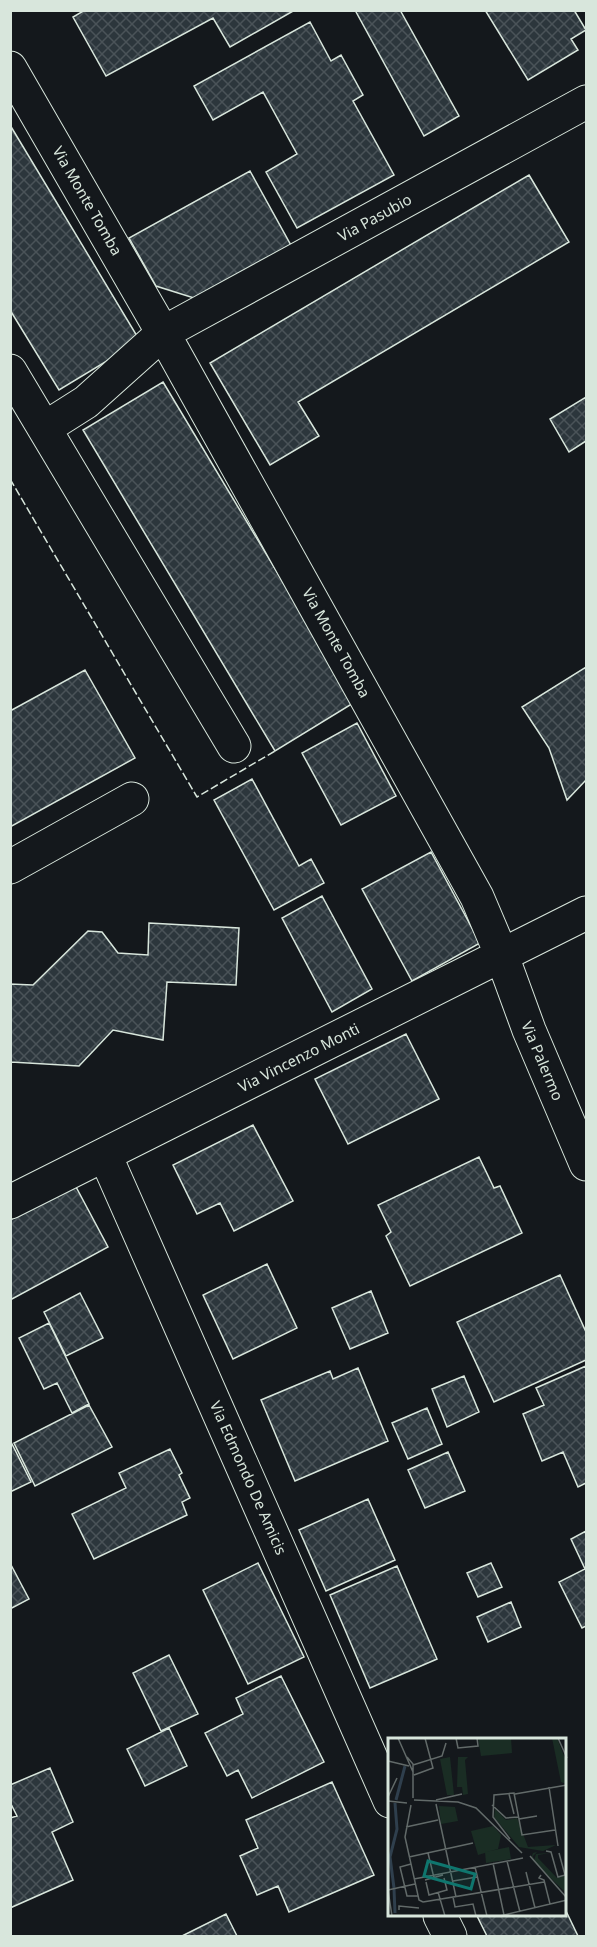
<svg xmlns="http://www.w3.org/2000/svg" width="597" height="1947" font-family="'Noto Sans',sans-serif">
  <defs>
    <pattern id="building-cross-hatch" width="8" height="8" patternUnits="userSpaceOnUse" patternTransform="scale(1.5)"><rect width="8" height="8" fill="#2c363c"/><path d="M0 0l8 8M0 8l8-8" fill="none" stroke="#4a5358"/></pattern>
  </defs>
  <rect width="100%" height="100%" fill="#14181c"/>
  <path fill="url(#building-cross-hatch)" stroke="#d8e6dc" stroke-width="1.5" d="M85 10H295L230 47 213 18 106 76 73 17Z
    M355 10H400L459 116 424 136Z
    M485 10H574L586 30 571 39 578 50 528 80Z
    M310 22 331 61 341 55 363 95 353 101 394 175 297 228 266 172 297 154 263 92 213 120 194 86Z
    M10 125 140 341 59 390 10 310Z
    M250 171 293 249 197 299 156 286 129 238Z
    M529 175 569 242 298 402 319 436 270 465 210 363Z
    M163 382 355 702 275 751 83 430Z
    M586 397V441L569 452 550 419Z
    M586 667V780L567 800 549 748 522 707Z
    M85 670 135 758 10 827V711Z
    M357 723 396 796 341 825 302 753Z
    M252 779 299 866 311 859 324 883 274 910 214 800Z
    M431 852 480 943 412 981 362 889Z
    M322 896 372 989 332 1012 282 918Z
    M149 923 239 928 236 985 167 982 163 1040 113 1030 79 1066 11 1062 10 1067V984L33 985 88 931 102 932 118 953 148 955Z
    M406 1034 439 1099 348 1144 315 1079Z
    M253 1125 293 1201 234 1231 220 1203 197 1214 173 1165Z
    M479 1157 494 1188 500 1186 522 1233 410 1286 386 1236 391 1232 378 1205Z
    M75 1185 108 1247 12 1299 10 1296V1220Z
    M267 1264 297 1328 233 1359 203 1295Z
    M560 1275 586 1332V1360L494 1402 457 1322Z
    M371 1291 388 1333 350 1349 332 1308Z
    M80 1293 103 1338 66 1356 44 1312Z
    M49 1323 89 1404 72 1413 57 1383 44 1389 19 1338Z
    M586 1366V1483L578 1487 563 1452 542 1461 523 1414 544 1405 536 1388Z
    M358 1368 388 1441 295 1481 261 1400 330 1371 333 1379Z
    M464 1376 479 1412 447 1427 432 1389Z
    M89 1405 112 1447 35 1486 14 1443Z
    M427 1408 442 1444 408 1459 392 1423Z
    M10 1440 31 1482 10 1492Z
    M170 1449 182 1473 179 1475 190 1498 182 1502 187 1515 94 1559 72 1514 126 1488 119 1473Z
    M448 1452 465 1491 425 1508 408 1470Z
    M368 1499 395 1560 326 1591 299 1530Z
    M586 1531V1626L582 1628 559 1582 585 1569 571 1539Z
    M10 1563 29 1599 10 1609Z
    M258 1563 304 1657 248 1684 203 1590Z
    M491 1563 502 1587 478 1597 467 1573Z
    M397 1566 437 1659 370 1688 330 1595Z
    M511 1602 521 1627 488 1642 477 1617Z
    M169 1655 198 1714 161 1731 133 1673Z
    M281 1676 324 1762 252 1798 238 1770 227 1776 205 1733 243 1714 236 1698Z
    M169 1728 187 1766 145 1786 127 1749Z
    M50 1768 73 1822 52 1832 73 1880 10 1908V1818L17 1816 10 1802V1785Z
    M332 1782 374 1875 289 1912 278 1886 257 1895 240 1856 258 1848 246 1820Z
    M566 1911 578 1936H487L477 1916H566Z
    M226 1914 237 1936H182Z"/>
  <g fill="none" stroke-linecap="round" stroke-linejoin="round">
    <defs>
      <path id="minor" d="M10 68 163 333 477 897 502 956 529 1030 586 1164
        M10 371 234 746
        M45 428 86 402 163 333 586 102
        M10 867 132 799
        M105 1155 390 1801
        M10 1202 586 913
        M440 1916 450 1936"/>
    </defs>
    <use href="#minor" stroke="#d8e6dc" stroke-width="35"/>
    <use href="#minor" stroke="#14181c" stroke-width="33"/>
    <path stroke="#d8e6dc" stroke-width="1.5" stroke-dasharray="8 3" stroke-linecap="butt" d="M10 479 197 797 275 751"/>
  </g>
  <g text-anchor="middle" stroke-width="4.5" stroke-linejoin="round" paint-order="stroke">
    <g font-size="15" fill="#d8e6dc" stroke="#14181c">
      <text transform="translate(87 201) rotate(60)" y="5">Via Monte Tomba</text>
      <text transform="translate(375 218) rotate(-29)" y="5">Via Pasubio</text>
      <text transform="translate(336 643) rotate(61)" y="5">Via Monte Tomba</text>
      <text transform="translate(299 1058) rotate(-27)" y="5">Via Vincenzo Monti</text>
      <text transform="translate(542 1061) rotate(67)" y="5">Via Palermo</text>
      <text transform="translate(248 1478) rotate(66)" y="5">Via Edmondo De Amicis</text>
    </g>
  </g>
  <g transform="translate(388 1738)">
    <rect width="178" height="178" fill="#14181c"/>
    <path d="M164 0H169L178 23V46L173 44ZM62 19 66 57H59L52 21ZM70 19H80L77 22 80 56 75 57 74 49H69ZM107 71 118 82 129 80 140 109 168 107 155 113 131 109 106 79ZM149 114 145 118 146 123 148 116 162 115 150 117V120L169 140 178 137V155L145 123 144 118 145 115Z" fill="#1a2d24"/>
    <path d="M90 0H123L124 15 93 18Z" fill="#1a2d24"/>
    <path d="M105 88 113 97 110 111 90 117 83 93Z" fill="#1a2d24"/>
    <path d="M51 68 67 69 70 83 53 86ZM121 109 123 121 98 125 97 114Z" fill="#1a2d24"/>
    <path fill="none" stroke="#2f3f4d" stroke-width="3" d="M8 62 17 28M6 150 2 119 9 91 7 65M6 151 7 175"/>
    <path fill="none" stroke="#626a69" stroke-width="1.5" d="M10 0 25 34M68 0 70 10 90 8 89 0M170 0 179 20M19 19 25 26V60M0 23 21 28M25 27 54 18 58 5M26 37 45 30 37 0M161 49 170 108M121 56 126 76M127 56 179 47M0 59 9 40M26 62 70 64 88 70 134 115M48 62 74 56M0 63 19 65M48 66 68 159M23 67 17 99 31 162 35 164M104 67 118 80 130 79M131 81 149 78M18 89 50 82M122 101 105 79 106 57 126 55 134 97 167 92M158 113 163 114 170 139 177 137 171 115M40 115 46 140M142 118 178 159M21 119 85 105M119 123 132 174M105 125 116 177M23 126 12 129 19 158H30M87 129 99 178M138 134 147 170M153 137 151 140 156 142 162 166M26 141 135 120M37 142 55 137M65 143 89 139M38 144 41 157 59 152 56 140M0 152 27 146M0 152 4 178M50 154 57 178M65 159 67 169 85 166 88 178M35 164 156 144M11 172V168L31 170M112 178 179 162"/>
    <path fill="#0f766e" fill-opacity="0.15" stroke="#0f766e" stroke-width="3" d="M40 123 87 136 83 151 36 138Z"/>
    <rect width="178" height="178" fill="none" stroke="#d8e6dc" stroke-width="3"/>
  </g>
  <rect width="597" height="1947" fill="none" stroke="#d8e6dc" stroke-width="24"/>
</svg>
